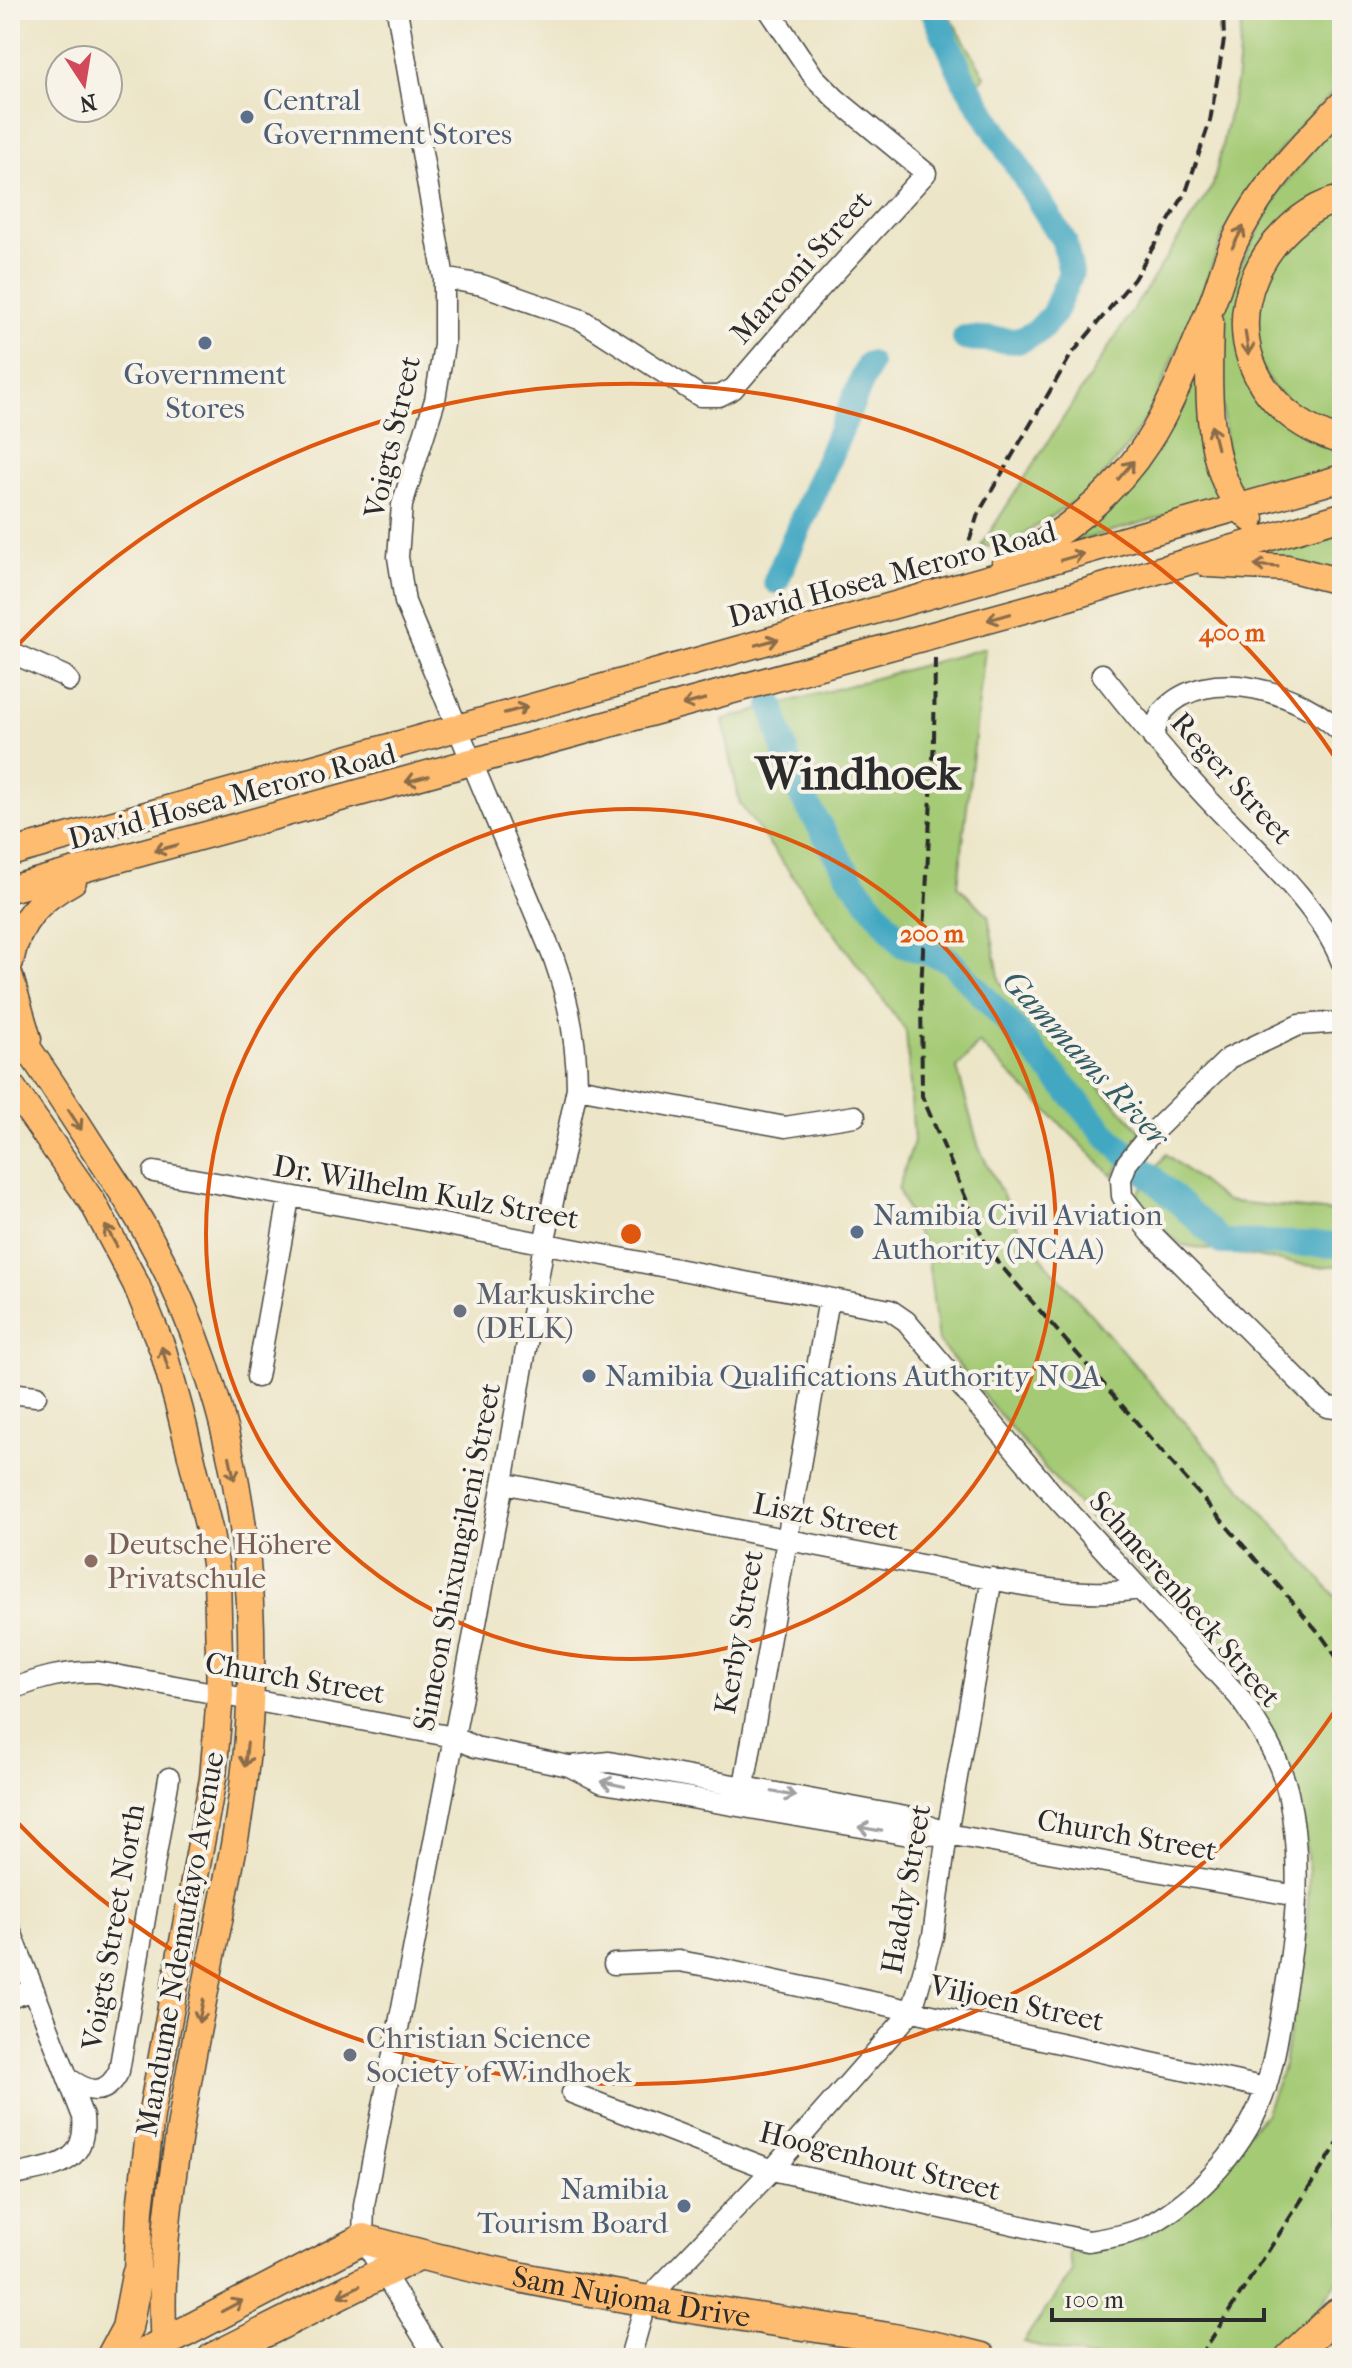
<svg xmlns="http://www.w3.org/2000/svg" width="1352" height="2368" font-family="'IM FELL French Canon',serif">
  <rect width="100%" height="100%" fill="#f7f3e8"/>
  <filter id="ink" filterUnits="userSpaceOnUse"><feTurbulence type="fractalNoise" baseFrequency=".0125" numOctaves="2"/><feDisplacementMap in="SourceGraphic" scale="16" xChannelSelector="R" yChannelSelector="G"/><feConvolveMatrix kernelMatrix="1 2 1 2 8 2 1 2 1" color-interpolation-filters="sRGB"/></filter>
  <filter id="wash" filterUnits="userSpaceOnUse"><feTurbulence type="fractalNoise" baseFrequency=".006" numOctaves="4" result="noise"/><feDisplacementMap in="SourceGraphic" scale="32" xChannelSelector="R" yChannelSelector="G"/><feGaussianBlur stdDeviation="1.8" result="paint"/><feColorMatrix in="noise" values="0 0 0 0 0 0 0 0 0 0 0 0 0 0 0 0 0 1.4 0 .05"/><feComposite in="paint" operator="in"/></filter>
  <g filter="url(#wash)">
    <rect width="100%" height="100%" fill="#ece5c7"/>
    <path fill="#a4ca75" stroke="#687a50" stroke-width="2" d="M920 10H946L985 76 965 99Z
      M1243 10H1342V83L1301 125 1252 185 1225 232 1199 299 1152 408 1126 449 1089 492 1003 547 981 546 1213 185 1236 83Z
      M1342 113V192L1278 230 1240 357 1342 450V468L1239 494 1228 468 1216 341 1224 306 1234 277 1278 193Z
      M1342 208V434L1279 396 1254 355 1261 281 1305 226Z
      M1201 349 1221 500 1053 548 1092 521Z
      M1342 530V576L1246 553Z
      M985 648 958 886 988 915 1000 982 1141 1131 1113 1176 979 1043 957 1068 979 1148 1023 1236 1342 1604V2275L1291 2346 1276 2358H1091L1023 2342 1073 2272 1068 2253 1085 2246 1142 2238 1265 2115 1284 2064 1307 1922 1309 1874 1303 1822 1287 1763 1242 1685 1035 1457 938 1341 928 1258 898 1189 914 1141 906 1031 740 804 723 720Z
      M1166 1154 1225 1201 1342 1213V1265L1318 1267 1182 1245 1165 1231 1136 1196Z"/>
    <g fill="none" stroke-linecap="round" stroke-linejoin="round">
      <path stroke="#42a8c2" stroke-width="26" d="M933 10 964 80 1064 241 1071 273 1053 315 1037 332 1018 341 965 338
        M776 581 869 364
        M772 705 794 783 852 880 903 945 948 959 1007 1021 1111 1140 1222 1242 1342 1245"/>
    </g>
  </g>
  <g filter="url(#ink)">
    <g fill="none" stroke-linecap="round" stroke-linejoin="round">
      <defs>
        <path id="minor" d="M397 10 444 278V345L435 400 402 505 398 557 405 602 554 959C569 1001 577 1043 577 1088L544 1244 503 1483 364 2205 363 2239 436 2358
          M444 278 482 285 582 320 700 396H719L733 389 813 296 926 173 836 99 814 77 769 10
          M10 652 64 676 69 681
          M1102 674C1135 716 1169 757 1206 797 1250 844 1319 903 1342 963
          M1153 738C1156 729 1158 716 1164 710 1208 662 1303 693 1342 733
          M1342 1022 1299 1025 1229 1058 1147 1138 1127 1163 1121 1179 1122 1196 1151 1233 1319 1401 1328 1407 1342 1409
          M577 1088 785 1127 855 1116
          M154 1172 385 1213 890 1310 906 1321 1051 1492 1239 1697C1259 1726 1280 1758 1288 1793 1302 1856 1297 1917 1287 1980 1281 2015 1277 2052 1266 2087 1248 2145 1200 2197 1147 2226 1129 2235 1108 2238 1088 2241L772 2170 572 2093
          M257 1377 289 1198
          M10 1393 36 1396
          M503 1483C641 1511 778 1539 916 1564 987 1577 1068 1601 1140 1589
          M10 1690C40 1678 65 1671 98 1672L454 1737 475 1747 569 1766 603 1783 909 1835 947 1834 1297 1896
          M572 1766 609 1762 911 1818 940 1831
          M744 1786 829 1299
          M10 1929 83 2117C88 2168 50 2166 10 2176
          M614 1964 679 1961 712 1967 1266 2088
          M10 1998 34 1990
          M68 2078C89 2093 106 2097 119 2071L169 1778
          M630 2358 646 2301 772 2170 912 2011 933 1936 947 1834 992 1578"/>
        <path id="major" d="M1342 199C1315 204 1294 221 1276 242 1214 318 1249 415 1342 441
          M1210 321C1209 379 1202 477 1251 519
          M1005 564C1060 537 1113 496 1147 443 1171 407 1192 352 1209 311 1219 289 1224 264 1234 243 1259 189 1301 146 1342 104
          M1208 564 1288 568 1342 582
          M10 853C454 727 899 607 1342 478
          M10 889 1045 604 1342 516
          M10 962C18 921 38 900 73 881
          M10 977 28 1039
          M10 1023C39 1063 65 1104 92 1146 111 1175 131 1204 148 1235 166 1267 182 1303 195 1337 260 1506 265 1696 229 1871 211 1961 192 2050 178 2141 167 2212 158 2286 165 2358
          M10 1084 93 1203 136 1284 163 1350 180 1411 210 1533 217 1576 220 1695 213 1778 151 2116 140 2209 136 2294"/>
        <g id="highway">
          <path d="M111 2358 127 2328 137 2275"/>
          <path id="s1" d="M135 2358 363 2239C485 2274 612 2296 737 2315 819 2328 903 2337 982 2358"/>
          <path d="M213 2358 418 2255"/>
          <path d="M1290 2358 1337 2314"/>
        </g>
      </defs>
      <use href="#minor" stroke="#484742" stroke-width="23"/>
      <use href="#major" stroke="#484742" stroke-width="29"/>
      <use href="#highway" stroke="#484742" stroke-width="33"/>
      <use href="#minor" stroke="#fff" stroke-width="20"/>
      <use href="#major" stroke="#febc70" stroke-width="26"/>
      <use href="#highway" stroke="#febc70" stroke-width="30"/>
      <path stroke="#2b2b2b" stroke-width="4" stroke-dasharray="12 6" stroke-linecap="butt" d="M964 558 978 514 1071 355 1134 279 1186 192 1210 121 1224 40 1223 10
        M935 658 934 739 921 989 922 1096 989 1252 1321 1635 1342 1665
        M1199 2358 1342 2137"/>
    </g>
    <defs><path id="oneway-shaft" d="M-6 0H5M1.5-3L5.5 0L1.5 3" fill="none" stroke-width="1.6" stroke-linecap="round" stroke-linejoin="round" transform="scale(2)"/></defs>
    <g stroke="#8a6c4a">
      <use href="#oneway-shaft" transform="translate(1238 237) rotate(-62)"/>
      <use href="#oneway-shaft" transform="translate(1247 343) rotate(81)"/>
      <use href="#oneway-shaft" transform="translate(1214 437) rotate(-104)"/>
      <use href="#oneway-shaft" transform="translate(1126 470) rotate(-50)"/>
      <use href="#oneway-shaft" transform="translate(1072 557) rotate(-16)"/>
      <use href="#oneway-shaft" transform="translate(1266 566) rotate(-176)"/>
      <use href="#oneway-shaft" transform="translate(999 617) rotate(164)"/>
      <use href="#oneway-shaft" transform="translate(767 642) rotate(-15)"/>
      <use href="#oneway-shaft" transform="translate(694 702) rotate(165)"/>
      <use href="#oneway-shaft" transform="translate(516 710) rotate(-15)"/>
      <use href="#oneway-shaft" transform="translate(417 779) rotate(165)"/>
      <use href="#oneway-shaft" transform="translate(166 848) rotate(165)"/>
      <use href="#oneway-shaft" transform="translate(75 1120) rotate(57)"/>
      <use href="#oneway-shaft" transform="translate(111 1236) rotate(-119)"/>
      <use href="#oneway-shaft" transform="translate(165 1358) rotate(-107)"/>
      <use href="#oneway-shaft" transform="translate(232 1468) rotate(78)"/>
      <use href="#oneway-shaft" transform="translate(246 1755) rotate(96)"/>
      <use href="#oneway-shaft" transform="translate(201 2011) rotate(101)"/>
      <use href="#oneway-shaft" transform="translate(349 2291) rotate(154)"/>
      <use href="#oneway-shaft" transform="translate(232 2306) rotate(-28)"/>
    </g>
    <g stroke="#a0a0a0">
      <use href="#oneway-shaft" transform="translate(613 1784) rotate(-168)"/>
      <use href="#oneway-shaft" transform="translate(784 1794) rotate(11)"/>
      <use href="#oneway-shaft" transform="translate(870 1829) rotate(-170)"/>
    </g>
  </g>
  <g fill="none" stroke="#df570e" stroke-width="4">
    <circle cx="631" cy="1234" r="425"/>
    <path d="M1340 1703A850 850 0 0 1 14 1819M14 649A850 850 0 0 1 1340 765"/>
  </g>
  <g fill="#5c6f8a" stroke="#f7f3e8" stroke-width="3">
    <circle cx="247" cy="117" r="8"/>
    <circle cx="205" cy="343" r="8"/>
    <circle cx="857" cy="1232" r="8"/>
    <circle cx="589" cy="1376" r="8"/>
    <circle cx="684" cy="2206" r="8"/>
  </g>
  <g fill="#6b7280" stroke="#f7f3e8" stroke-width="3">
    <circle cx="460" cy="1311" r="8"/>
    <circle cx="350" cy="2055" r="8"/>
  </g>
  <circle fill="#8d6e63" stroke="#f7f3e8" stroke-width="3" cx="91" cy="1561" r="8"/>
  <g text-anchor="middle" stroke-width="8" stroke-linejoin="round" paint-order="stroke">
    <g font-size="30" fill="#4e5e75" stroke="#f7f3e8" text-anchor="start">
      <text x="263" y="110">Central<tspan x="263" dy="34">Government Stores</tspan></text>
      <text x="205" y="384" text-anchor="middle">Government<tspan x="205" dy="34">Stores</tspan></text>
      <text x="873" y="1225">Namibia Civil Aviation<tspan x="873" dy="34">Authority (NCAA)</tspan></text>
      <text x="605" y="1386">Namibia Qualifications Authority NQA</text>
      <text x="668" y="2199" text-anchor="end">Namibia<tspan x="668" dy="34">Tourism Board</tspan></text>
    </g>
    <g font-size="30" fill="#2b2b2b" stroke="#f7f3e8">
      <text transform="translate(801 267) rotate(-48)" y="10">Marconi Street</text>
      <text transform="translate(392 437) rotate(-77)" y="10">Voigts Street</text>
      <text transform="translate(892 574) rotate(-15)" y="10">David Hosea Meroro Road</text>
      <text transform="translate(1232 778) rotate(48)" y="10">Reger Street</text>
      <text transform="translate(232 796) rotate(-15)" y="10">David Hosea Meroro Road</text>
      <text transform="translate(426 1192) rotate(10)" y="10">Dr. Wilhelm Kulz Street</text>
      <text transform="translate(826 1517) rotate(11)" y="10">Liszt Street</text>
      <text transform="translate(457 1557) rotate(-79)" y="10">Simeon Shixungileni Street</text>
      <text transform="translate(1185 1599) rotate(49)" y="10">Schmerenbeck Street</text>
      <text transform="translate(739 1632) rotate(-80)" y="10">Kerby Street</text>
      <text transform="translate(295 1678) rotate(10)" y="10">Church Street</text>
      <text transform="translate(1127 1835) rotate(10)" y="10">Church Street</text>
      <text transform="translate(906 1889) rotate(-80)" y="10">Haddy Street</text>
      <text transform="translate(113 1927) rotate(-80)" y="10">Voigts Street North</text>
      <text transform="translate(180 1944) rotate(-80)" y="10">Mandume Ndemufayo Avenue</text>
      <text transform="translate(1017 2003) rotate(12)" y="10">Viljoen Street</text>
      <text transform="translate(880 2161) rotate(14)" y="10">Hoogenhout Street</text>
      <text dy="10" stroke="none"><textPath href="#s1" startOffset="532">Sam Nujoma Drive</textPath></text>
    </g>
    <g font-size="30" fill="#5b616d" stroke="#f7f3e8" text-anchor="start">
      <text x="476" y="1304">Markuskirche<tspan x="476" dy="34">(DELK)</tspan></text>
      <text x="366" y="2048">Christian Science<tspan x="366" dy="34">Society of Windhoek</tspan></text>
    </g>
    <g font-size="30" fill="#785e54" stroke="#f7f3e8" text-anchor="start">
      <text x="107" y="1554">Deutsche Höhere<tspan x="107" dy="34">Privatschule</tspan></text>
    </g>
    <g font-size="32" font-style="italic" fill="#345d67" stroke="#f7f3e8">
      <text transform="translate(1086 1058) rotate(47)" y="11">Gammams River</text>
    </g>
    <g font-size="46" font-weight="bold" fill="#2b2b2b" stroke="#f7f3e8">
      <text x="858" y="789">Windhoek</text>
    </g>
  </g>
  <circle cx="631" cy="1234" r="12" fill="#df570e" stroke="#f7f3e8" stroke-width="4"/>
  <g font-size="24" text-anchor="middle" font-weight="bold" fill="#df570e" stroke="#f7f3e8" stroke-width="8" stroke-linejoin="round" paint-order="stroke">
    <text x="1232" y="641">400 m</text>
    <text x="932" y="942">200 m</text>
  </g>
  <rect width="1352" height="2368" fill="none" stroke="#f7f3e8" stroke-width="40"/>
  <g transform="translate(84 84) rotate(168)"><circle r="38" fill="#f7f3e8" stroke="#a5a39c" stroke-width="2"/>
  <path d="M0-6L14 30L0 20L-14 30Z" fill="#d1495b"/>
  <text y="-12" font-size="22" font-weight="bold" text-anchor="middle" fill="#2b2b2b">N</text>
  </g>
  <path d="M1052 2308v12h212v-12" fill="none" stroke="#2b2b2b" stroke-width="4"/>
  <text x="1064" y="2308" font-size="24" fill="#2b2b2b" stroke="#f7f3e8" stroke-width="6" paint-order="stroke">100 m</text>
</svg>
